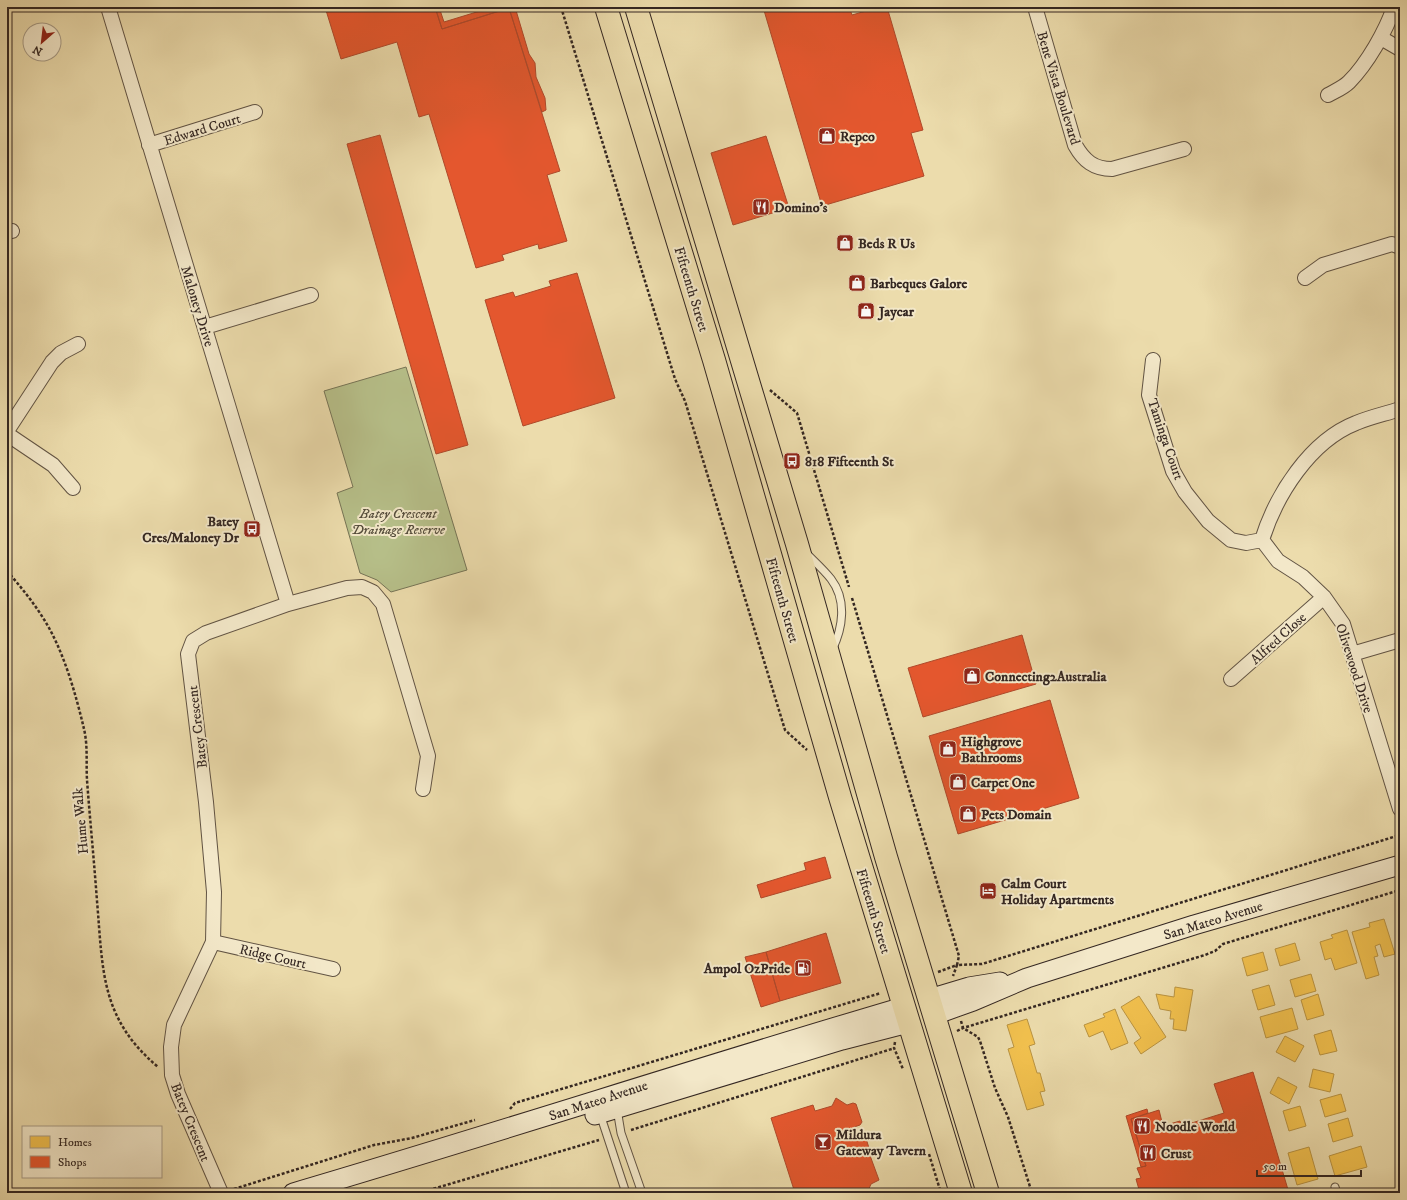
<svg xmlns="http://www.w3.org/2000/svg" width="1407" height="1200" font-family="'IM FELL DW Pica',serif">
  <rect width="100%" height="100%" fill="#ecdcac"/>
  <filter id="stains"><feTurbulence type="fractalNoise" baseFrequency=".005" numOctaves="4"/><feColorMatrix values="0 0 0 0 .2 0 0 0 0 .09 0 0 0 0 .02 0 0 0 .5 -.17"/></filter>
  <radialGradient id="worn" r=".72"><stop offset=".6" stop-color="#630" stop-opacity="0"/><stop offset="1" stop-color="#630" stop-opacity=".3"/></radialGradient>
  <path fill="#b7c08a" stroke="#767456" d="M406 367 467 570 391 592 377 580 360 573 337 493 353 487 324 391Z"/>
  <path fill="#f2c14e" stroke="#b99341" d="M1384 919 1395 954 1384 957 1380 944 1375 946 1378 956 1374 957 1379 975 1366 979 1352 932 1370 927 1369 923Z
    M1347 930 1357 963 1335 970 1331 958 1325 960 1320 942 1333 938 1331 935Z
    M1295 943 1300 960 1280 966 1275 949Z
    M1263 952 1268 970 1247 976 1242 958Z
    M1311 974 1316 991 1295 997 1290 980Z
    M1269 985 1275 1005 1258 1010 1252 990Z
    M1175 987 1193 990 1186 1031 1173 1029 1174 1019H1170L1171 1011 1160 1009 1156 994 1174 997Z
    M1318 994 1324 1015 1307 1020 1301 1000Z
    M1139 996 1166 1037 1141 1054 1134 1043 1141 1038 1121 1007Z
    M1292 1008 1298 1029 1266 1038 1260 1017Z
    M1115 1009 1128 1043 1111 1050 1103 1031 1089 1037 1084 1025 1105 1017 1103 1014Z
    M1027 1019 1035 1044 1029 1046 1037 1073H1040L1045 1091 1040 1092 1044 1105 1027 1110 1008 1049 1014 1047 1007 1025Z
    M1331 1030 1337 1051 1320 1055 1314 1035Z
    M1285 1036 1304 1046 1295 1062 1276 1052Z
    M1313 1069 1334 1074 1330 1092 1309 1087Z
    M1278 1077 1297 1087 1289 1104 1270 1093Z
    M1341 1094 1346 1111 1325 1117 1320 1100Z
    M1300 1106 1306 1126 1289 1131 1283 1111Z
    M1348 1118 1353 1136 1333 1142 1328 1124Z
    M1361 1146 1367 1167 1335 1176 1329 1156Z
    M1309 1147 1318 1179 1297 1185 1288 1153Z"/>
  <path fill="#e4572e" stroke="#af492a" d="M325 7H435L442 29 509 8 560 171 547 175 567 241 539 249 538 244 502 255 504 260 476 268 429 114 419 117 397 42 341 59Z
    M435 7H439L444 22 493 7H515L529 54 535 63 536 77 545 98 546 110 542 112 509 8 442 29Z
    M763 7H849L852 15 880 7H887L923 130 911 133 924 176 822 206Z
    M380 135 468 445 436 454 347 144Z
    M766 136 789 208 733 225 711 153Z
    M577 273 615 398 523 426 485 300 513 292 515 297 551 286 549 281Z
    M1022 635 1036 684 923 717 908 668Z
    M1050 700 1079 798 958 834 929 736Z
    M825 857 831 878 761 898 757 885 806 870 804 863Z
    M826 933 841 983 780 1001 766 952Z
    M766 952 780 1001 761 1007 745 957Z
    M1253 1072 1289 1193H1140L1136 1179 1141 1178 1137 1168 1146 1166 1131 1119 1159 1110 1163 1126 1180 1121 1182 1126 1224 1113 1214 1084Z
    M836 1098 847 1105 853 1103 856 1104 862 1122 860 1125 854 1127 856 1135 862 1134 865 1135 869 1148 868 1150 879 1180 871 1184 868 1191 861 1193H795L771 1118 813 1105 815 1111 832 1106Z
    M1147 1109 1148 1113 1131 1119 1146 1166 1141 1167 1126 1116Z"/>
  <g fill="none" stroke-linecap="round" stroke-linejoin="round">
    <defs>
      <path id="lane" d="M807 554C815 562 824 570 831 579 847 600 843 628 832 650
        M617 1109 621 1133 642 1193
        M600 1114 626 1193
        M1335 1187 1337 1193"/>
      <path id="street" d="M108 7 288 604
        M1035 7 1075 145C1084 161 1094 169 1112 169L1184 149
        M1381 38 1400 49
        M1328 95C1335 91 1343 88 1349 82 1367 64 1386 31 1394 7
        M149 145 255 112
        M7 232 12 231
        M1305 278 1323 265 1392 244 1400 247
        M205 327 311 295
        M1153 360 1149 395 1173 471 1185 492 1208 521 1231 540 1246 543 1262 540
        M1400 409C1385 414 1370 417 1356 423 1310 441 1276 495 1262 540L1278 561 1303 577 1324 597 1343 624 1400 809
        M7 431 52 362 61 353 78 344
        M7 434 53 465 73 488
        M1352 654 1400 640
        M1231 679 1324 597
        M213 942 333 969
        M221 1193 178 1094 172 1075 171 1047 174 1025 213 942 214 892 206 802 188 654 193 641 206 633 288 604 347 588 362 587 373 592 383 604 428 756 423 789"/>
      <path id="secondary" d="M929 999 969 987 1000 982
        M934 1015 973 1001 1027 978 1194 925 1400 865
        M595 1115 842 1040 908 1023
        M293 1193C497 1133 699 1067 903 1007"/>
      <path id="highway" d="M606 7 714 360 840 797 961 1193
        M636 7 797 544 886 857 988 1193"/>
    </defs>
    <use href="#lane" stroke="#625444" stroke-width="9"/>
    <use href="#street" stroke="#625444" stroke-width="16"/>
    <use href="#secondary" stroke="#342722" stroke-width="21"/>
    <use href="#highway" stroke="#342722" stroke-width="24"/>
    <path stroke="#342722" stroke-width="2.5" stroke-dasharray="3 2" stroke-linecap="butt" d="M561 7 675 379 685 401 785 730 807 750
      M770 390 797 413 849 587
      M7 571C21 587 34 603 45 621 64 652 76 695 84 729 88 746 86 763 87 780 90 820 94 860 97 901 103 970 100 1018 158 1067
      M852 598 959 956 957 965 982 964 1400 835
      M938 972 957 965 953 976
      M961 1021 963 1028 978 1037 980 1041 995 1088 1008 1117 1032 1193
      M957 1031 963 1028 1205 955 1215 951 1223 944 1400 890
      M895 1042 894 1048 903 1069
      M510 1109 515 1103 881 993
      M631 1130 895 1048
      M929 1154 941 1193
      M234 1189 374 1145 412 1138 475 1120
      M419 1193 599 1140"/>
    <use href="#lane" stroke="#f3e8c9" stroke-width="7"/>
    <use href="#street" stroke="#f3e8c9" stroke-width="14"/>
    <use href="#secondary" stroke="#f3e8c9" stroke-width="19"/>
    <use href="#highway" stroke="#ecdcac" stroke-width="22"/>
  </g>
  <defs>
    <symbol id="shop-square" viewBox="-11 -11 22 22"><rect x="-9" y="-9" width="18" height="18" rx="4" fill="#8f2418" stroke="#f3e8c9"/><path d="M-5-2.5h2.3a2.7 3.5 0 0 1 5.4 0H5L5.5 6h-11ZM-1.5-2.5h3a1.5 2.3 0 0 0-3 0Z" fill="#fff"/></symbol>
    <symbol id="restaurant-square" viewBox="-11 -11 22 22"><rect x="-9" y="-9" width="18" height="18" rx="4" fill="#8f2418" stroke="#f3e8c9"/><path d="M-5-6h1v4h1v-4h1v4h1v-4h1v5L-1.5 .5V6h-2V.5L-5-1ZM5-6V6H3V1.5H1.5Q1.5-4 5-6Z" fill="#fff"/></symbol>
    <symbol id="bus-square" viewBox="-11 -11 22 22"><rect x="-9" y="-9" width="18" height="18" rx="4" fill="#8f2418" stroke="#f3e8c9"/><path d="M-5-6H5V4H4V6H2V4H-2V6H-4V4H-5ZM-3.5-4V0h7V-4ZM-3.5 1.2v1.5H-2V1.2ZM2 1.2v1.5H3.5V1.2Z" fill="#fff"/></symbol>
    <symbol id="hotel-square" viewBox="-11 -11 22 22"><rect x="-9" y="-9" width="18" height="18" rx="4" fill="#8f2418" stroke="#f3e8c9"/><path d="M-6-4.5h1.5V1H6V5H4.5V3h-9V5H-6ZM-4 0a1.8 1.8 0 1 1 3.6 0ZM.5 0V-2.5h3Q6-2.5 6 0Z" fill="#fff"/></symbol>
    <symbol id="fuel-square" viewBox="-11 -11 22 22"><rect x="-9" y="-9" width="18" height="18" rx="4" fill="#8f2418" stroke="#f3e8c9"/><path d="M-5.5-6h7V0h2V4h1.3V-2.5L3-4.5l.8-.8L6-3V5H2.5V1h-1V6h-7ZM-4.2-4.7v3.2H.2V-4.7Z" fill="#fff"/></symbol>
    <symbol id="bar-square" viewBox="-11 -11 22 22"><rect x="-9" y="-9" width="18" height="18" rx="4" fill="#8f2418" stroke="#f3e8c9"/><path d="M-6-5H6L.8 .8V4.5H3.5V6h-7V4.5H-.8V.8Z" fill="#fff"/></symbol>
  </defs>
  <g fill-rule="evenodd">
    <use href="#shop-square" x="817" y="126" width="20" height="20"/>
    <use href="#restaurant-square" x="751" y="197" width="20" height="20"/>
    <use href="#shop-square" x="835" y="233" width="20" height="20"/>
    <use href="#shop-square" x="847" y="273" width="20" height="20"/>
    <use href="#shop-square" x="856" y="301" width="20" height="20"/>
    <use href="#bus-square" x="782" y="451" width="20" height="20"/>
    <use href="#bus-square" x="242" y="519" width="20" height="20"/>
    <use href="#shop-square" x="962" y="666" width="20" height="20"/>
    <use href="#shop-square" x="938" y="739" width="20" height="20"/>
    <use href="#shop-square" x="948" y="772" width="20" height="20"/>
    <use href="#shop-square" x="958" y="804" width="20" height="20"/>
    <use href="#hotel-square" x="978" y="881" width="20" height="20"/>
    <use href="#fuel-square" x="793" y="958" width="20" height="20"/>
    <use href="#restaurant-square" x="1132" y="1116" width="20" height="20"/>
    <use href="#bar-square" x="813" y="1132" width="20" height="20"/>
    <use href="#restaurant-square" x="1138" y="1143" width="20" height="20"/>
  </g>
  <g text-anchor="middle" stroke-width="4" stroke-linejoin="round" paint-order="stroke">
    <g font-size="14" fill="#342722" stroke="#f3e8c9">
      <text transform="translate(1059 88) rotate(73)" y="5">Bene Vista Boulevard</text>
      <text transform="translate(202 129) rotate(-17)" y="5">Edward Court</text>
      <text transform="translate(692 289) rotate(73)" y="5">Fifteenth Street</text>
      <text transform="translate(198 306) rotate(73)" y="5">Maloney Drive</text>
      <text transform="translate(1166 439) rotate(71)" y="5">Taminga Court</text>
      <text transform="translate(783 600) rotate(74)" y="5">Fifteenth Street</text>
      <text transform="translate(1278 638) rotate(-42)" y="5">Alfred Close</text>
      <text transform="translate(1355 668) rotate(72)" y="5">Olivewood Drive</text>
      <text transform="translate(197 727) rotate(-97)" y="5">Batey Crescent</text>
      <text transform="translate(80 821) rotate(-95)" y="5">Hume Walk</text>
      <text transform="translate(874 911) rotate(73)" y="5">Fifteenth Street</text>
      <text transform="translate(1213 920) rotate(-17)" y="5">San Mateo Avenue</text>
      <text transform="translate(273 956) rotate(13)" y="5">Ridge Court</text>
      <text transform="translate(598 1100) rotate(-18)" y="5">San Mateo Avenue</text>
      <text transform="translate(191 1122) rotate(68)" y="5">Batey Crescent</text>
    </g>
    <g font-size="14" font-weight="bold" fill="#342722" stroke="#f3e8c9" text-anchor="start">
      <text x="840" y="141">Repco</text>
      <text x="774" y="212">Domino's</text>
      <text x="858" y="248">Beds R Us</text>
      <text x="870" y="288">Barbeques Galore</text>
      <text x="879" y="316">Jaycar</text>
      <text x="805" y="466">818 Fifteenth St</text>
      <text x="239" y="526" text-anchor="end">Batey<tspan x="239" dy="16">Cres/Maloney Dr</tspan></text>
      <text x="985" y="681">Connecting2Australia</text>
      <text x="961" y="746">Highgrove<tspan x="961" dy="16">Bathrooms</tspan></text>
      <text x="971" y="787">Carpet One</text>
      <text x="981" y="819">Pets Domain</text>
      <text x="1001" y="888">Calm Court<tspan x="1001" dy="16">Holiday Apartments</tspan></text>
      <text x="790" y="973" text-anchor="end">Ampol OzPride</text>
      <text x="1155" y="1131">Noodle World</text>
      <text x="836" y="1139">Mildura<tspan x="836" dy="16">Gateway Tavern</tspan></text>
      <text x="1161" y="1158">Crust</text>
    </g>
    <g font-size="14" font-style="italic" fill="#554d3c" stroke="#f3e8c9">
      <text x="398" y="518">Batey Crescent<tspan x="398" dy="16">Drainage Reserve</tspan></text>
    </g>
  </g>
  <rect width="1407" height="1200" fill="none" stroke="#ecdcac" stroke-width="24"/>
  <rect x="8" y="8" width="1391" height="1184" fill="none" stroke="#342722" stroke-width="2"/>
  <rect x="12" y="12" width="1383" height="1176" fill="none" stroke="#342722"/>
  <rect x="22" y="1126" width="140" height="52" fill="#f3e8c9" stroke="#a79b86"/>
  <rect x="30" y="1136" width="20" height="12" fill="#f2c14e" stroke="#a79b86"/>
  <text x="58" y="1146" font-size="12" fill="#342722">Homes</text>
  <rect x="30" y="1156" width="20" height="12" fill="#e4572e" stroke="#a79b86"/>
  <text x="58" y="1166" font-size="12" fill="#342722">Shops</text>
  <g transform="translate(42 42) rotate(208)"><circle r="19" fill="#f3e8c9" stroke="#a79b86"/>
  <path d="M0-3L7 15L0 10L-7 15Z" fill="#8f2418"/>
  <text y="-6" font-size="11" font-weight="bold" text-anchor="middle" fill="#342722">N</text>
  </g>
  <path d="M1257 1170v6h104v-6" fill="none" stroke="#342722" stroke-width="2"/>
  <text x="1263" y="1170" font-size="12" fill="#342722" stroke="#f3e8c9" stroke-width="3" paint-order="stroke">50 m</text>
  <rect width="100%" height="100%" filter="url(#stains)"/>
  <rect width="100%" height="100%" fill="url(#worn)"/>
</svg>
